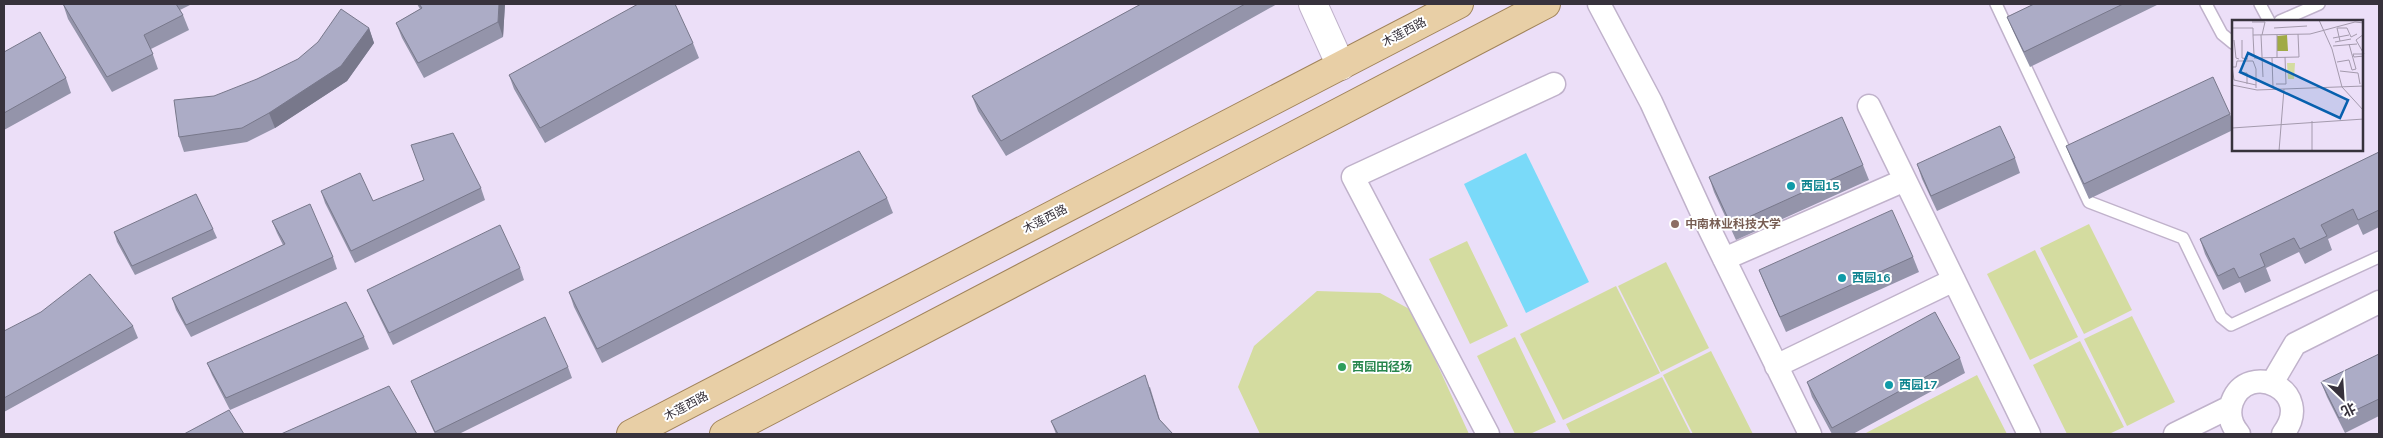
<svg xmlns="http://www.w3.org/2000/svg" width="2383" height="438" font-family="'Nunito Sans','Noto Sans SC',sans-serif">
  <rect width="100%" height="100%" fill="#ecdff8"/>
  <path fill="#d4dca0" d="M2089 224 2132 310 2084 334 2040 248Z
    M1467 241 1508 326 1470 344 1429 259Z
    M2035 250 2078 337 2030 360 1987 274Z
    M1666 262 1709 348 1661 372 1618 286Z
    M1616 286 1660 373 1563 420 1520 334Z
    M1317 291 1380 293 1413 311 1469 434H1260L1238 387 1254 346Z
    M2132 316 2175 402 2127 426 2084 339Z
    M1515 337 1556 422 1530 434H1515L1477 356Z
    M2080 341 2124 427 2109 434H2067L2033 365Z
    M1711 351 1753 434H1693L1663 375Z
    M1977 375 2007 434H1864Z
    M1662 377 1691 434H1571L1566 424Z"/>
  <path fill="#7adaf9" d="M1526 153 1589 282 1526 313 1464 184Z"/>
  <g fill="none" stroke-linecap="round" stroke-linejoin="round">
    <defs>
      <path id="service" d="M1996 4 2089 202 2183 238 2221 317 2231 325 2379 257
        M2206 4 2222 34 2233 43
        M2260 4 2269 21
        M2280 21 2319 4"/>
      <path id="minor" d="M1599 4 1651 102 1706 222 1810 434
        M1869 106 2029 434
        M1724 259 1905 180
        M1776 366 1954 280
        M2272 383 2295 344 2379 302
        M1488 434 1353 177 1554 84
        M2175 434 2230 407
        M2239 434C2231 425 2228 414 2232 402 2248 359 2316 391 2283 434"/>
      <path id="secondary" d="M1313 4 1341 66"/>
      <path id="primary" d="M631 434 1459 4
        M724 434 1546 4"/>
    </defs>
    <use href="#service" stroke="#c0b2cb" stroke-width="14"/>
    <use href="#minor" stroke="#c0b2cb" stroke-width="25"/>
    <use href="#secondary" stroke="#c0b2cb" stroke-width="30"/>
    <use href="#primary" stroke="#a0835a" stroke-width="30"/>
    <use href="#service" stroke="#fff" stroke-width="11"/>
    <use href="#minor" stroke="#fff" stroke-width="22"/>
    <use href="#secondary" stroke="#fff" stroke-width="28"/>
    <use href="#primary" stroke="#e8cfa6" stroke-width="28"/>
  </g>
  <path fill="#9494aa" d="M63 4H192L180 10 183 15 189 30 151 49 158 69 112 92 68 19Z
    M417 4H505L503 37 424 78 402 38 396 23 420 9Z
    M1141 4H1277L1006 156 978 111 972 96Z
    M2034 4H2159L2030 67 2013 31 2007 17Z
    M369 28 374 43 347 81 275 128 247 142 184 152 179 137 257 79Z
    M693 43 699 58 545 143 514 89 509 75Z
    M4 52 66 78 71 93 4 130Z
    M2230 114 2233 122V130L2089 199 2072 161 2066 146Z
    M2379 152V227L2363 235 2358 224 2328 239 2332 250 2305 264 2299 252 2266 268 2271 281 2245 293 2240 282 2223 290 2205 254 2200 239Z
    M2015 158 2020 173 1937 211 1922 179 1917 164Z
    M1863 165 1869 180 1736 240 1714 192 1709 177Z
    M481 188 485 200 355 263 325 203 321 191 373 201Z
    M887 198 893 213 602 363 574 307 569 292Z
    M272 221 333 257 337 269 191 337 176 310 172 298 283 245 277 233Z
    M213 229 217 238 135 275 117 242 114 232Z
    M1913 257 1919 272 1786 332 1765 285 1759 270Z
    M520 268 524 280 393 345 372 302 367 290Z
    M133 326 138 338 4 412V331Z
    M364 337 369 349 230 410 212 375 207 363Z
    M2379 354V416L2345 433 2327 397 2321 382Z
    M1960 358 1965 373 1853 434H1832L1812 397 1807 382Z
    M568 367 572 378 459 434H435L416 393 411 381Z
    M1150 387 1160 420 1173 434H1056L1051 421Z"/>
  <path fill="#78788b" d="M499 4H505L503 37 498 22Z
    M369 28 374 43 347 81 275 128 269 113Z"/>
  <path fill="#acacc6" stroke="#78788b" d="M63 4H176L183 15 144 35 153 54 107 77Z
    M419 4H499L498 22 418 63 396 23 422 8Z
    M638 4H675L693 43 540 128 509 75Z
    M1141 4H1245L1001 141 972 96Z
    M2034 4H2123L2024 52 2007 17Z
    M341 9 369 28 341 66 269 113 242 128 179 137 174 100 214 96 257 79 298 59 318 42Z
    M40 32 66 78 4 113V52Z
    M2213 77 2230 114 2084 184 2066 146Z
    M1842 117 1863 165 1731 225 1709 177Z
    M2000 126 2015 158 1931 196 1917 164Z
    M453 133 481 188 351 251 321 191 360 173 373 201 424 180 411 145Z
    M859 151 887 198 597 349 569 292Z
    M2379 152V210L2358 220 2353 209 2321 225 2327 236 2300 249 2294 238 2260 254 2265 266 2239 278 2234 268 2218 276 2200 239Z
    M196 194 213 229 132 266 114 232Z
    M310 204 333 257 186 325 172 298 285 244 272 221Z
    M1892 210 1913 257 1780 317 1759 270Z
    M500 225 520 268 389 333 367 290Z
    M90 274 133 326 4 398V331L41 312Z
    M346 302 364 337 226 398 207 363Z
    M1935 312 1960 358 1832 428 1807 382Z
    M545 317 568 367 435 432 411 381Z
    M2379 354V399L2339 418 2321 382Z
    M1145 375 1159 419 1173 434H1058L1051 421Z
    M389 386 417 434H281Z
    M229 410 244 434H184Z"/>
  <g fill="#0f9aa8" stroke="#fff" stroke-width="2">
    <circle cx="1791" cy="186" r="5"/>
    <circle cx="1842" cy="278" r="5"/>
    <circle cx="1889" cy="385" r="5"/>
  </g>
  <circle fill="#8d6e63" stroke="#fff" stroke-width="2" cx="1675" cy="224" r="5"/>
  <circle fill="#2e9e5b" stroke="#fff" stroke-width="2" cx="1342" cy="367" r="5"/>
  <g text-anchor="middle" stroke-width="4" stroke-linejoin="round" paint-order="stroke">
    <g font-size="12" fill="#37323c" stroke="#fff">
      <text transform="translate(1404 32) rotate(-28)" y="4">木莲西路</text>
      <text transform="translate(1045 219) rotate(-27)" y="4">木莲西路</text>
      <text transform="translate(686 406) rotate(-28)" y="4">木莲西路</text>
    </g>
    <g font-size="12" font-weight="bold" fill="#0d838f" stroke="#fff" text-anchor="start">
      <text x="1801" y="190">西园15</text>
      <text x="1852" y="282">西园16</text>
      <text x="1899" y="389">西园17</text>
    </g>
    <g font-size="12" font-weight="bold" fill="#785e54" stroke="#fff" text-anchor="start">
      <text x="1685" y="228">中南林业科技大学</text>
    </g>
    <g font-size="12" font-weight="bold" fill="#27864d" stroke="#fff" text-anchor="start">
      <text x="1352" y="371">西园田径场</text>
    </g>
  </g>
  <g transform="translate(2232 20)">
    <rect width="131" height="131" fill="#ecdff8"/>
    <path d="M55 43H63L62 59H56Z" fill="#d4dca0"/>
    <path d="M55 15 56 31H45V16Z" fill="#a0aa45"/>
    <path fill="none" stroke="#a49aad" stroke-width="1" d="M87 0 100 29 110 67 132 91M20 2H33L30 15M0 8H21V15L78 14 123 2 132 3M42 8 75 6M132 14 124 20 132 34M21 15 22 35M29 15 31 57M45 15V38M101 18 117 15M2 20 4 38 7 39M10 20V38L16 39M108 21 105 8H115L119 17 125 14M103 22 119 19M101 26 125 24M130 34H121L122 37 132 36M22 38 67 37 66 14M40 38 41 68M105 42 117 40 120 50 124 49 117 24M0 46 2 60 24 65M1 47H4L5 41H21L24 49V68M108 51 126 53 128 64M8 53H15V64M44 64H54L53 37M0 65 25 70 132 66M80 101V131M0 108 132 99M47 131 52 69"/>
    <path fill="#0760ae" fill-opacity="0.15" stroke="#0760ae" stroke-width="2.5" d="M16 33 116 80 108 98 8 52Z"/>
    <rect width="131" height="131" fill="none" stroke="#37323c" stroke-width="2.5"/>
  </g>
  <rect width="2383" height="438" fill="none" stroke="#37323c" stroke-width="10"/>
  <g transform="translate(2343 398) rotate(155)" stroke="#ffffff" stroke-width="4" paint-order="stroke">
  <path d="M0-4L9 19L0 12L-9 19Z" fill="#37323c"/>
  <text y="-8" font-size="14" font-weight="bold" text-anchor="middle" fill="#37323c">北</text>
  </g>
</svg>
